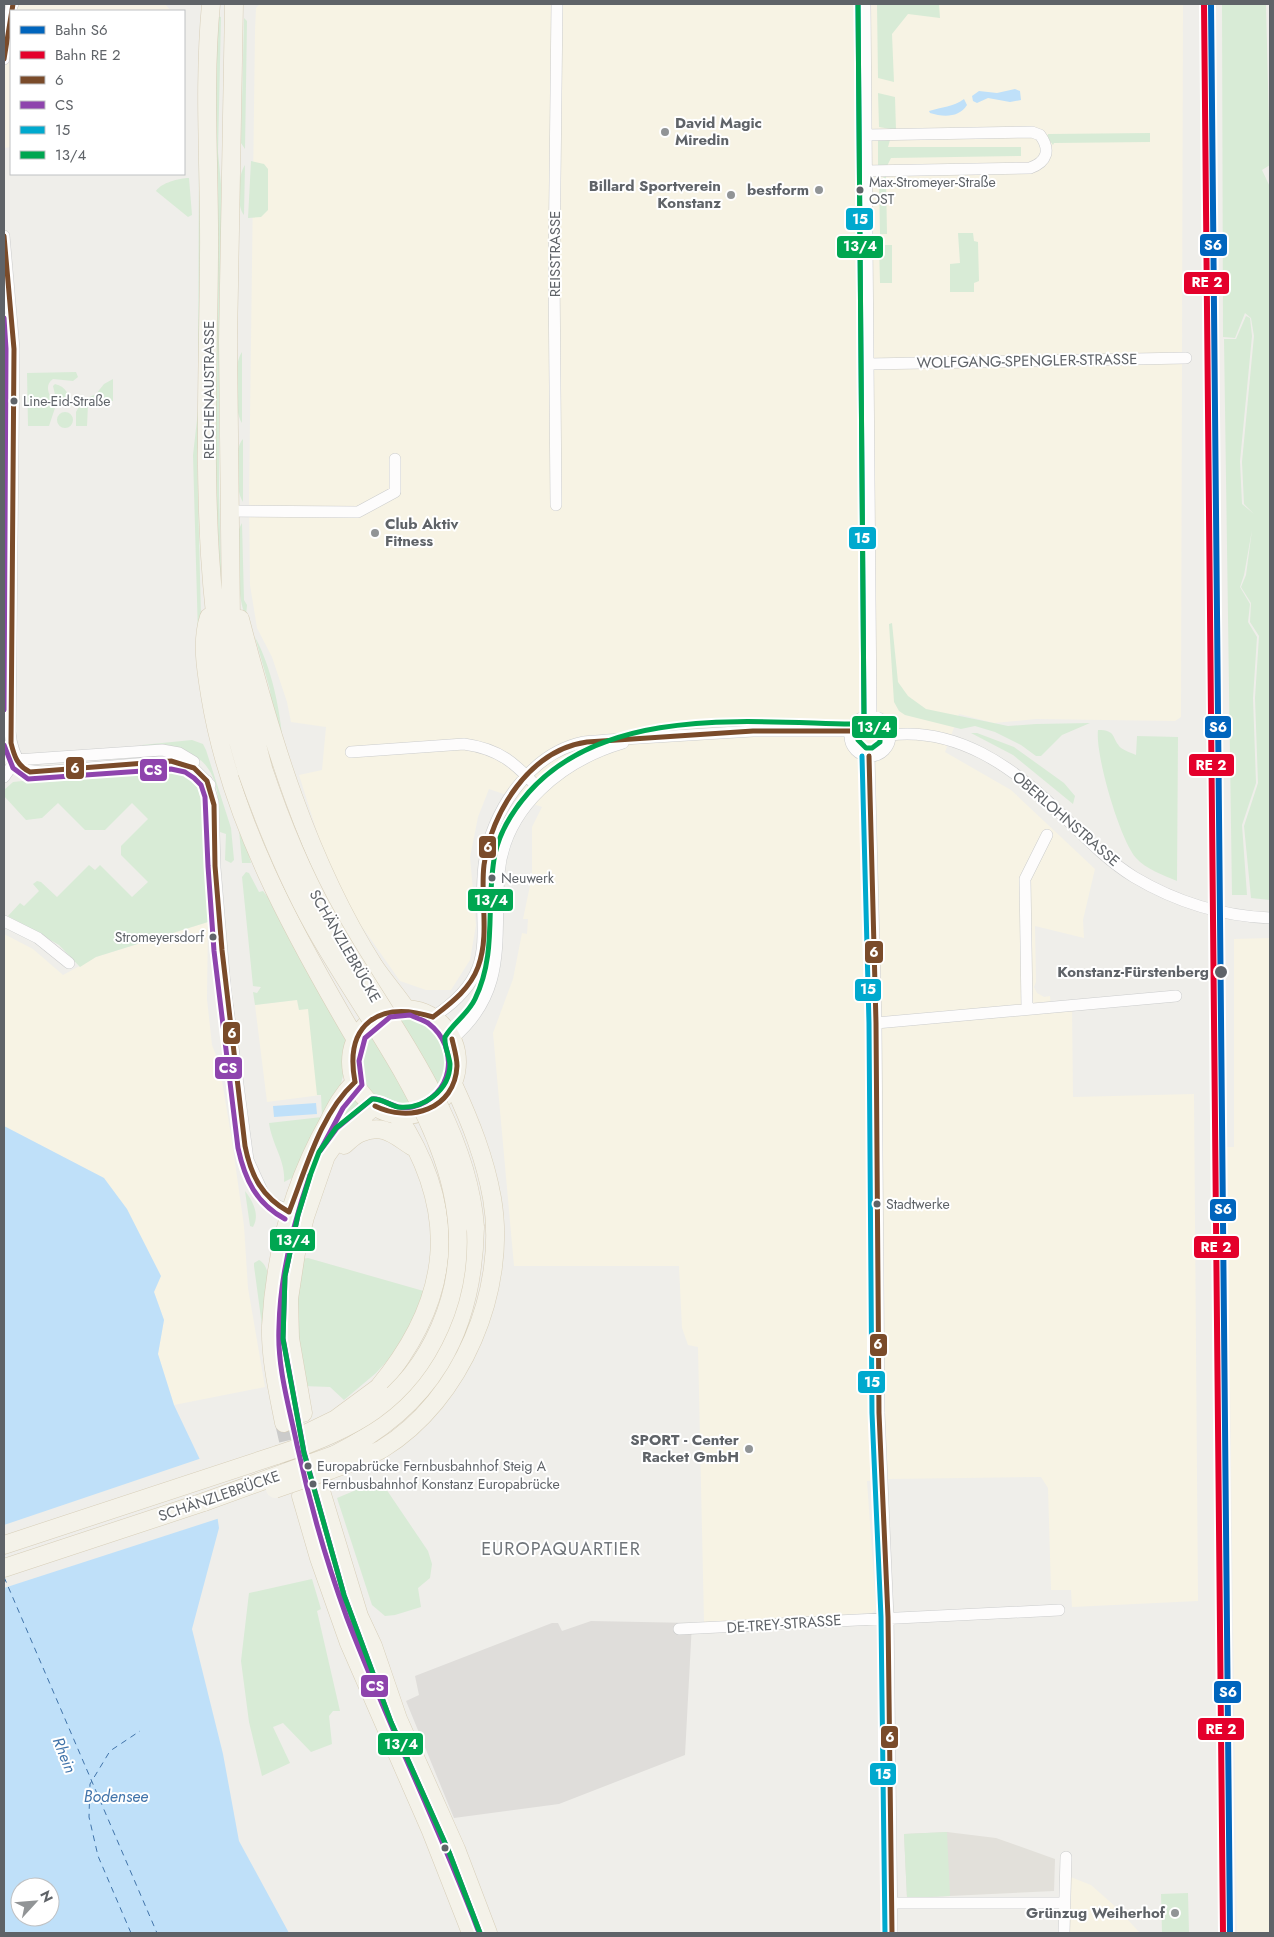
<svg xmlns="http://www.w3.org/2000/svg" width="1274" height="1937" font-family="Jost,sans-serif">
  <rect width="100%" height="100%" fill="#efeeea"/>
  <path fill="#f7f3e4" d="M4 4H165L171 11H11V147L4 148Z
    M260 4H1183L1181 717 1175 721 1036 719 994 723 959 714 945 752 1011 790 1095 869 1083 920 1084 938 1035 926 1036 982 1034 987 1037 993 1044 997 1050 996 1051 1007 1072 1005 1073 1097 1194 1094 1198 1601 1072 1607 1071 1590H1051L1048 1488 1041 1477 888 1479 867 1481 876 1609 872 1613 704 1622 698 1347 688 1345 682 1328 679 1266H514L493 1033 513 979 522 933 527 934 528 919H523L532 876V827L542 807 489 789 478 817 470 857 476 925 470 960 451 990H426L400 981 358 921 327 864 299 775 322 770 326 727 291 722 287 702 272 657 257 628 250 585 249 498 255 30 256 8Z
    M208 922 207 999 212 1045 219 1063 232 1141 244 1226 248 1288 265 1387 174 1405 158 1354 164 1320 154 1292 104 1178 4 1126V934L33 949 63 975 96 957Z
    M1270 938V1933H1237L1227 1147H1234V939Z
    M310 998 321 1095 267 1102 255 1005Z
    M1068 1876 1091 1885 1117 1908 1140 1933H1068Z"/>
  <path fill="#dfddda" d="M591 1621 692 1623 685 1755 559 1804 454 1818 406 1701 419 1695 415 1676 552 1623H558L562 1631Z"/>
  <path fill="#e2e0da" d="M947 1832 996 1838 1055 1859 1054 1891 907 1898 904 1834Z"/>
  <path fill="#d8ebd6" d="M877 4H939L940 18 908 14 892 34 894 82 878 78Z
    M1222 4H1266L1270 165 1262 170 1270 187V900L1251 898 1244 826 1258 783 1255 698 1259 636 1250 622 1251 603 1241 587 1246 575 1252 530 1244 575 1240 587 1250 604 1248 622 1257 637 1253 698 1256 783 1242 825 1247 895H1232L1224 339H1236L1246 316 1250 318 1252 336 1240 461 1242 504 1254 514 1244 504 1242 462 1254 336 1251 318 1245 313 1235 338 1223 337Z
    M217 16 221 17 218 152 222 195 219 307V494L222 601 229 674 216 538 214 189Z
    M244 18 247 21 245 149 241 143Z
    M878 93 895 97 896 130 879 127Z
    M1150 133V142L1054 143 1053 145 1047 137 1048 134Z
    M199 138 202 139V412L197 455 201 617 242 830 251 863H242L239 830 207 727 199 672 193 455 198 411Z
    M878 140H890L888 147H1021V156L891 158 887 166H878Z
    M251 161 264 164 268 169V210L261 217 248 218Z
    M245 165 244 215C236 206 238 174 245 165Z
    M886 176 887 234H880L879 180Z
    M189 178 192 215 188 217 156 191C161 183 179 178 189 178Z
    M958 233H973L974 241 978 242 979 281 974 283V292H950V264L960 263Z
    M879 245H892V283H880Z
    M242 352V423C234 412 233 363 242 352Z
    M76 372 78 377 73 381 53 379C42 387 52 398 55 408L49 426H28L27 373Z
    M113 379V401L96 400V405H88L87 426H76V412L82 401 96 394 104 384Z
    M55 384C66 386 71 397 71 407H64L56 399 53 386Z
    M57 420a8 8 0 1 1 16 0a8 8 0 1 1-16 0Z
    M243 439V502C235 490 233 449 243 439Z
    M242 523 244 600 247 605 246 616C238 604 236 550 238 534 238 530 240 527 242 523Z
    M892 623 898 682 908 696 926 709 1008 726 1036 724 1090 723 1062 735 1041 756H1036L1021 745 995 732 975 726 961 729 905 715 899 711 894 702 889 624Z
    M255 637C272 669 280 709 283 745L272 716 270 690Z
    M1098 730C1117 730 1111 738 1121 748 1125 751 1132 753 1136 755L1137 736 1178 737 1177 881C1163 875 1146 869 1136 858 1120 840 1095 755 1098 730Z
    M971 733H977L1014 747 1064 783 1075 796 1073 804 1013 755Z
    M192 740 203 744 206 750 231 828 234 860 231 863 225 860 226 834 220 832C219 807 221 768 192 755 180 750 156 749 142 747V745Z
    M137 769 183 774 198 788 207 826 208 922 96 957 80 967 59 945 8 916 20 903 24 906 39 891 33 884 37 881 41 882 57 897 89 865 95 870 100 865 132 897 148 882 121 855V846L148 819 132 803 105 830H85L58 803 42 818 26 820 4 796V790L13 782Z
    M246 872 249 873 259 892 263 891 274 905 344 1034C355 1082 319 1128 297 1169L292 1178 284 1182C286 1161 272 1145 269 1123L322 1117 321 1095H317L308 1009 299 1010 297 1000 255 1005 253 992 257 993 261 987 253 986 242 877Z
    M359 1063a45 45 0 1 1 90 0a45 45 0 1 1-90 0Z
    M351 1090 364 1106 311 1166Z
    M245 1191C253 1201 260 1215 253 1227L250 1226Z
    M308 1258 427 1292 398 1349 376 1373 344 1400 330 1387 303 1386 294 1318 301 1259Z
    M259 1260C278 1269 267 1329 265 1348L254 1266V1263Z
    M280 1296 290 1391H285L278 1350Z
    M380 1480 428 1551 432 1564 430 1578 418 1588 421 1607 395 1615 385 1616 372 1605 337 1498Z
    M312 1579 321 1609 317 1611 340 1711H333L329 1716 332 1744 311 1752 283 1723 273 1727 290 1763 262 1776 249 1722 241 1661 249 1593Z
    M947 1832 950 1896 907 1898 904 1834Z
    M1188 1893 1189 1933H1162L1161 1894Z"/>
  <path fill="#bfe0f9" fill-rule="evenodd" d="M1015 89 1020 91 1021 100 1010 102 988 98 977 103 973 101 972 96 979 91 997 93Z
    M964 99 967 105C959 118 943 117 930 113L929 111C942 107 953 107 964 99Z
    M316 1103 317 1114 274 1117 273 1106Z
    M4 1126 104 1178 127 1209 161 1276 154 1292 164 1320 158 1354 174 1405 213 1487 219 1528 192 1629 223 1754 239 1841 289 1933H4ZM20 1887H50V1917H20Z"/>
  <path fill="#efeeea" d="M202 1458 216 1486 220 1518 4 1588V1525Z"/>
  <g fill="none" stroke-linecap="round" stroke-linejoin="round">
    <path stroke="#4174aa" stroke-width="1" stroke-dasharray="6 5" stroke-linecap="butt" d="M4 1577 157 1933
      M131 1933 98 1856 89 1817 90 1784 110 1751 140 1731"/>
    <path stroke="#cbcbca" stroke-width="18" stroke-dasharray="18 9" stroke-linecap="butt" d="M284 1423 298 1484"/>
    <defs>
      <path id="minor" d="M865 4 871 716
        M4 59 11 8 13 4
        M866 135 1032 132 1040 135C1051 150 1047 162 1030 168L866 171
        M4 236 14 349 10 732C11 747 15 758 25 770L42 772 171 761 180 762 192 767 210 785
        M868 364 1186 358
        M556 505 554 269 557 4
        M228 511 358 512 395 492V459
        M850 736a20 20 0 1 1 40 0a20 20 0 1 1-40 0Z
        M890 735C956 727 1012 766 1057 810 1081 833 1105 859 1134 877 1176 902 1222 916 1270 918
        M351 752 464 744C500 749 515 763 539 789
        M869 756 876 1023 879 1413 888 1617 892 1933
        M16 760 162 750 179 753 194 762
        M4 777 16 760
        M207 781 213 802 215 868 225 987 248 1160 264 1195 274 1204 296 1214
        M4 921 38 938 69 963
        M1027 1009 1025 879 1047 835
        M433 1017C504 971 476 933 484 865 490 813 530 753 584 742 592 741 600 741 607 740L753 731H850
        M876 1023 1176 996
        M452 1039C509 991 494 938 499 873 505 807 562 761 623 743
        M679 1629 1059 1610
        M891 1903H1064
        M1064 1933 1066 1857"/>
      <path id="primary" d="M211 4C203 87 210 172 209 256 208 428 195 606 247 772
        M234 4 228 342 231 620 239 675 263 768
        M209 617C201 641 206 670 210 695 230 819 293 932 355 1038
        M240 619C271 738 307 860 374 966 384 981 396 994 406 1009
        M351 1062a53 53 0 1 1 106 0a53 53 0 1 1-106 0Z
        M344 1145C349 1141 353 1136 360 1133 384 1123 394 1135 413 1147
        M378 1388C452 1299 461 1213 397 1115
        M303 1413 290 1338 289 1299 296 1253 305 1217 326 1156 342 1133 375 1106
        M284 1423C278 1392 270 1358 271 1326 275 1254 293 1185 328 1123 336 1107 342 1095 355 1082
        M334 1455C430 1408 473 1334 475 1227
        M330 1470C347 1464 366 1458 382 1449 462 1400 508 1289 492 1198 485 1158 470 1121 453 1084
        M321 1491 359 1616 373 1646 398 1719 456 1849 488 1933
        M301 1496 319 1558 349 1643 431 1831 471 1933
        M4 1545 277 1455
        M4 1568 204 1502"/>
    </defs>
    <use href="#minor" stroke="#cbcccc" stroke-width="12"/>
    <use href="#primary" stroke="#d7ceb8" stroke-width="19"/>
    <use href="#minor" stroke="#fdfcfc" stroke-width="11"/>
    <use href="#primary" stroke="#f4f2e9" stroke-width="18"/>
    <defs>
      <path id="primary-bridge" d="M263 768C280 819 300 869 327 917 380 1013 467 1115 475 1227
        M247 772C266 826 287 878 315 928 382 1048 504 1181 440 1327 407 1403 351 1431 277 1455
        M303 1435 336 1419 378 1388
        M275 1489 330 1470
        M204 1502 334 1455"/>
    </defs>
    <use href="#primary-bridge" stroke="#d7ceb8" stroke-width="19" stroke-linecap="butt"/>
    <use href="#primary-bridge" stroke="#f4f2e9" stroke-width="18"/>
    <defs>
      <path id="bus-1" d="M4 59 13 4
        M4 236 14 349 11 743C14 755 17 766 30 772L171 761 194 768 207 781 214 805 215 866 222 950 245 1146C251 1176 262 1197 289 1212
        M869 756 876 1023 879 1413 888 1617 892 1933
        M433 1017C451 1003 470 989 478 967 490 935 480 898 484 865 491 812 530 750 587 742L753 731H850
        M355 1082C344 1024 379 1000 433 1017
        M375 1106C409 1123 455 1110 457 1066 457 1057 454 1048 452 1039
        M289 1212C306 1169 320 1114 355 1082"/>
      <path id="bus-2" d="M4 318 6 349 4 710
        M4 745 13 768 28 779 171 769 185 772 194 778 201 785 205 797 208 866 214 951 238 1148C245 1180 256 1203 285 1219
        M410 1015C416 1018 423 1020 428 1023 461 1048 453 1097 412 1107 394 1111 383 1097 372 1099L337 1128 320 1151 343 1108 362 1085 359 1061 365 1038 390 1017Z
        M478 1930C438 1824 387 1723 347 1618 326 1561 310 1504 297 1445 289 1406 277 1367 279 1327 280 1275 293 1224 310 1175L298 1215 285 1276 283 1338 304 1452 344 1595 391 1722 449 1852 480 1933"/>
      <path id="bus-3" d="M858 4 864 716
        M862 756 869 1023 872 1413 881 1617 885 1933"/>
      <path id="bus-4" d="M480 1933 449 1852 391 1722 344 1595 304 1453 283 1339 285 1276 298 1215 311 1173 319 1152 336 1128 372 1099C381 1098 389 1105 398 1107 423 1110 450 1090 450 1064 449 1055 444 1046 445 1037 453 1023 468 1014 475 999 498 952 485 903 495 854 500 831 514 809 529 792 606 706 746 722 851 724L856 727 858 740 866 748H872L880 742V730L866 722 864 716 858 4"/>
    </defs>
    <use href="#bus-1" stroke="#fff" stroke-width="9"/>
    <use href="#bus-2" stroke="#fff" stroke-width="9"/>
    <use href="#bus-3" stroke="#fff" stroke-width="9"/>
    <use href="#bus-4" stroke="#fff" stroke-width="9"/>
    <use href="#bus-1" stroke="#7a4b2a" stroke-width="5"/>
    <use href="#bus-2" stroke="#8e44ad" stroke-width="5"/>
    <use href="#bus-3" stroke="#00a9ce" stroke-width="5"/>
    <use href="#bus-4" stroke="#00a651" stroke-width="5"/>
    <defs>
      <path id="rail-1" d="M1211 4 1230 1933"/>
      <path id="rail-2" d="M1204 4 1223 1933"/>
    </defs>
    <use href="#rail-1" stroke="#fff" stroke-width="10"/>
    <use href="#rail-2" stroke="#fff" stroke-width="10"/>
    <use href="#rail-1" stroke="#0065bd" stroke-width="6"/>
    <use href="#rail-2" stroke="#e4002b" stroke-width="6"/>
  </g>
  <g fill="#919496" stroke="#fff" stroke-width="2">
    <circle cx="665" cy="132" r="5"/>
    <circle cx="819" cy="190" r="5"/>
    <circle cx="731" cy="195" r="5"/>
    <circle cx="375" cy="533" r="5"/>
    <circle cx="749" cy="1449" r="5"/>
    <circle cx="1175" cy="1913" r="5"/>
  </g>
  <g fill="#5f6368" stroke="#fff" stroke-width="2">
    <circle cx="860" cy="190" r="4.5"/>
    <circle cx="14" cy="401" r="4.5"/>
    <circle cx="492" cy="878" r="4.5"/>
    <circle cx="213" cy="937" r="4.5"/>
    <circle cx="1221" cy="972" r="7"/>
    <circle cx="877" cy="1204" r="4.5"/>
    <circle cx="308" cy="1466" r="4.5"/>
    <circle cx="313" cy="1484" r="4.5"/>
    <circle cx="445" cy="1848" r="4.5"/>
  </g>
  <g text-anchor="middle" stroke-width="4" stroke-linejoin="round" paint-order="stroke">
    <g font-size="14" fill="#5f6368" stroke="#fff" text-anchor="start">
      <text x="869" y="187">Max-Stromeyer-Straße<tspan x="869" dy="17">OST</tspan></text>
      <text x="23" y="406">Line-Eid-Straße</text>
      <text x="501" y="883">Neuwerk</text>
      <text x="204" y="942" text-anchor="end">Stromeyersdorf</text>
      <text x="886" y="1209">Stadtwerke</text>
      <text x="317" y="1471">Europabrücke Fernbusbahnhof Steig A</text>
      <text x="322" y="1489">Fernbusbahnhof Konstanz Europabrücke</text>
    </g>
    <g font-size="15" font-weight="bold" fill="#5f6368" stroke="#fff" text-anchor="end">
      <text x="675" y="128" text-anchor="start">David Magic<tspan x="675" dy="17">Miredin</tspan></text>
      <text x="721" y="191">Billard Sportverein<tspan x="721" dy="17">Konstanz</tspan></text>
      <text x="809" y="195">bestform</text>
      <text x="385" y="529" text-anchor="start">Club Aktiv<tspan x="385" dy="17">Fitness</tspan></text>
      <text x="739" y="1445">SPORT - Center<tspan x="739" dy="17">Racket GmbH</tspan></text>
      <text x="1165" y="1918">Grünzug Weiherhof</text>
    </g>
    <g font-size="15" fill="#5f6368" stroke="#fff">
      <text transform="translate(555 254) rotate(-90)" y="5">REISSTRASSE</text>
      <text transform="translate(1027 361) rotate(-1)" y="5">WOLFGANG-SPENGLER-STRASSE</text>
      <text transform="translate(209 390) rotate(-90)" y="5">REICHENAUSTRASSE</text>
      <text transform="translate(1066 819) rotate(41)" y="5">OBERLOHNSTRASSE</text>
      <text transform="translate(345 946) rotate(60)" y="5">SCHÄNZLEBRÜCKE</text>
      <text transform="translate(219 1496) rotate(-19)" y="5">SCHÄNZLEBRÜCKE</text>
      <text transform="translate(784 1624) rotate(-4)" y="5">DE-TREY-STRASSE</text>
    </g>
    <g font-size="15" font-weight="bold" fill="#5f6368" stroke="#fff" text-anchor="end">
      <text x="1209" y="977">Konstanz-Fürstenberg</text>
    </g>
    <g font-size="16" font-style="italic" fill="#4174aa" stroke="#fff">
      <text transform="translate(65 1755) rotate(68)" y="6">Rhein</text>
      <text x="116" y="1802">Bodensee</text>
    </g>
    <g font-size="18" letter-spacing="1" fill="#70757a" stroke="#fff">
      <text x="561" y="1555">EUROPAQUARTIER</text>
    </g>
  </g>
  <g stroke="#fff" stroke-width="2">
    <rect x="845" y="207" width="29" height="24" rx="5" fill="#00a9ce"/>
    <rect x="1199" y="233" width="29" height="24" rx="5" fill="#0065bd"/>
    <rect x="836" y="235" width="48" height="24" rx="5" fill="#00a651"/>
    <rect x="1183" y="271" width="47" height="24" rx="5" fill="#e4002b"/>
    <rect x="848" y="526" width="29" height="24" rx="5" fill="#00a9ce"/>
    <rect x="851" y="715" width="47" height="24" rx="5" fill="#00a651"/>
    <rect x="1204" y="715" width="28" height="24" rx="5" fill="#0065bd"/>
    <rect x="1188" y="753" width="47" height="24" rx="5" fill="#e4002b"/>
    <rect x="65" y="756" width="20" height="24" rx="5" fill="#7a4b2a"/>
    <rect x="139" y="758" width="29" height="24" rx="5" fill="#8e44ad"/>
    <rect x="478" y="835" width="19" height="24" rx="5" fill="#7a4b2a"/>
    <rect x="467" y="888" width="47" height="24" rx="5" fill="#00a651"/>
    <rect x="864" y="940" width="20" height="24" rx="5" fill="#7a4b2a"/>
    <rect x="854" y="978" width="28" height="24" rx="5" fill="#00a9ce"/>
    <rect x="222" y="1021" width="19" height="24" rx="5" fill="#7a4b2a"/>
    <rect x="214" y="1056" width="29" height="24" rx="5" fill="#8e44ad"/>
    <rect x="1209" y="1198" width="28" height="24" rx="5" fill="#0065bd"/>
    <rect x="269" y="1228" width="47" height="24" rx="5" fill="#00a651"/>
    <rect x="1193" y="1235" width="47" height="24" rx="5" fill="#e4002b"/>
    <rect x="869" y="1333" width="19" height="24" rx="5" fill="#7a4b2a"/>
    <rect x="857" y="1370" width="29" height="24" rx="5" fill="#00a9ce"/>
    <rect x="360" y="1674" width="29" height="24" rx="5" fill="#8e44ad"/>
    <rect x="1213" y="1680" width="29" height="24" rx="5" fill="#0065bd"/>
    <rect x="1197" y="1717" width="48" height="24" rx="5" fill="#e4002b"/>
    <rect x="880" y="1725" width="19" height="24" rx="5" fill="#7a4b2a"/>
    <rect x="377" y="1732" width="47" height="24" rx="5" fill="#00a651"/>
    <rect x="869" y="1762" width="28" height="24" rx="5" fill="#00a9ce"/>
  </g>
  <g font-size="14" text-anchor="middle" font-weight="bold" fill="#fff">
    <text x="860" y="224">15</text>
    <text x="1213" y="250">S6</text>
    <text x="860" y="251">13/4</text>
    <text x="1207" y="287">RE 2</text>
    <text x="862" y="543">15</text>
    <text x="874" y="732">13/4</text>
    <text x="1218" y="732">S6</text>
    <text x="1211" y="770">RE 2</text>
    <text x="75" y="773">6</text>
    <text x="153" y="775">CS</text>
    <text x="488" y="852">6</text>
    <text x="491" y="905">13/4</text>
    <text x="874" y="957">6</text>
    <text x="868" y="994">15</text>
    <text x="232" y="1038">6</text>
    <text x="228" y="1073">CS</text>
    <text x="1223" y="1214">S6</text>
    <text x="293" y="1245">13/4</text>
    <text x="1216" y="1252">RE 2</text>
    <text x="878" y="1349">6</text>
    <text x="872" y="1387">15</text>
    <text x="375" y="1691">CS</text>
    <text x="1228" y="1697">S6</text>
    <text x="1221" y="1734">RE 2</text>
    <text x="890" y="1742">6</text>
    <text x="401" y="1749">13/4</text>
    <text x="883" y="1779">15</text>
  </g>
  <rect width="1274" height="1937" fill="none" stroke="#5f6368" stroke-width="10"/>
  <rect x="10" y="10" width="175" height="165" fill="#ffffff" stroke="#bfc1c3"/>
  <rect x="20" y="26" width="25" height="8" fill="#0065bd" stroke="#bfc1c3"/>
  <text x="55" y="35" font-size="15" fill="#5f6368">Bahn S6</text>
  <rect x="20" y="51" width="25" height="8" fill="#e4002b" stroke="#bfc1c3"/>
  <text x="55" y="60" font-size="15" fill="#5f6368">Bahn RE 2</text>
  <rect x="20" y="76" width="25" height="8" fill="#7a4b2a" stroke="#bfc1c3"/>
  <text x="55" y="85" font-size="15" fill="#5f6368">6</text>
  <rect x="20" y="101" width="25" height="8" fill="#8e44ad" stroke="#bfc1c3"/>
  <text x="55" y="110" font-size="15" fill="#5f6368">CS</text>
  <rect x="20" y="126" width="25" height="8" fill="#00a9ce" stroke="#bfc1c3"/>
  <text x="55" y="135" font-size="15" fill="#5f6368">15</text>
  <rect x="20" y="151" width="25" height="8" fill="#00a651" stroke="#bfc1c3"/>
  <text x="55" y="160" font-size="15" fill="#5f6368">13/4</text>
  <g transform="translate(35 1902) rotate(64)"><circle r="24" fill="#ffffff" stroke="#bfc1c3"/>
  <path d="M0-4L9 19L0 12L-9 19Z" fill="#919496"/>
  <text y="-8" font-size="14" font-weight="bold" text-anchor="middle" fill="#5f6368">N</text>
  </g>
</svg>
